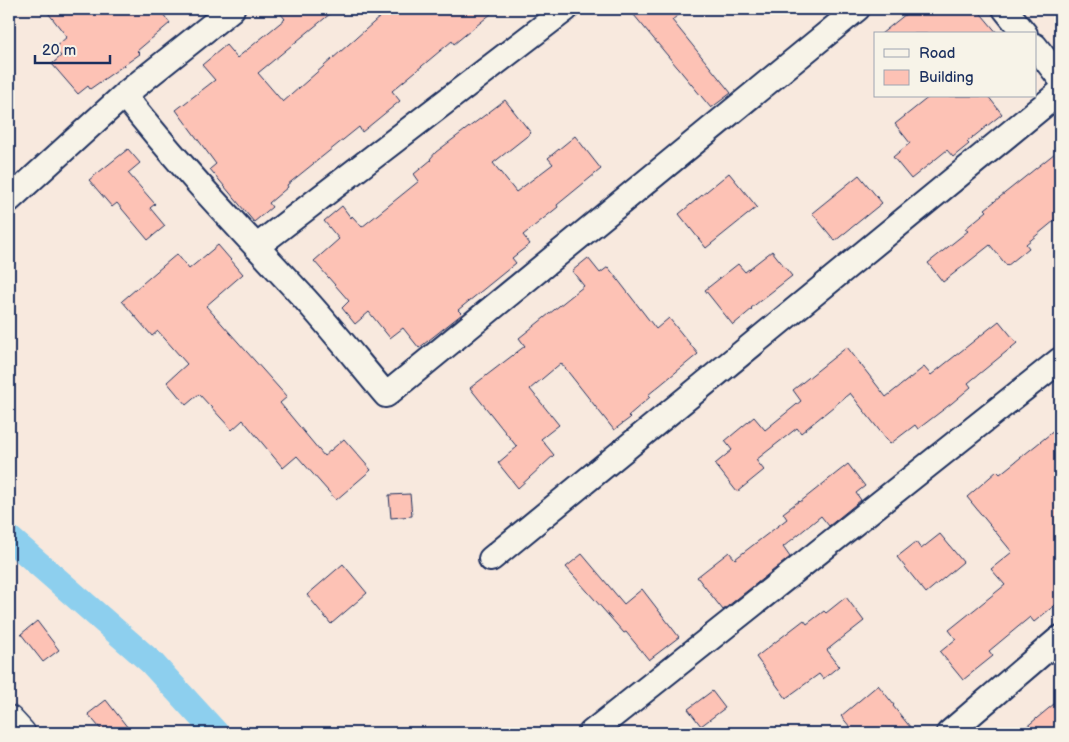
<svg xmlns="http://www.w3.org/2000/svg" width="1069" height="742" font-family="'Balsamiq Sans',sans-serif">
  <rect width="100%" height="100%" fill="#f8e9de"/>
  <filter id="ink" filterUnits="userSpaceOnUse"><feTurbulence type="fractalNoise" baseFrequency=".02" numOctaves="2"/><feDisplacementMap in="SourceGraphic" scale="10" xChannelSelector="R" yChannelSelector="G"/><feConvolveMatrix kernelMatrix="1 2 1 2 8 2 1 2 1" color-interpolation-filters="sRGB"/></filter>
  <g filter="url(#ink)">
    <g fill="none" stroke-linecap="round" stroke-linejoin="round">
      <path stroke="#8dcfee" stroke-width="26" d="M9 538 151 662 216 733"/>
    </g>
    <path fill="#fdc2b5" stroke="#1b2f5e" d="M45 9H159L170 23 137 51 140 54 90 89 88 86 78 94 52 64 61 56 54 48 67 37Z
      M277 9H336L258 73 283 102 389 9H497L454 44 452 41 392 91 400 101 362 132 359 127 287 185 288 187 269 203 272 207 254 222 210 169 216 164 176 110 215 80 202 65 226 45 237 58 285 19Z
      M629 9H686L672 20 731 93 711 108Z
      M912 9H977L998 34H881Z
      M930 96H988L1002 114 967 142 969 144 953 157 947 150 911 179 893 157 910 143 895 124Z
      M505 100 531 133 493 163 516 192 553 164 548 158 575 136 601 169 557 205 558 207 523 235 530 244 512 258 516 263 458 310 462 314 419 348 403 328 390 338 369 312 355 324 342 308 349 301 314 261 339 239 324 221 342 206 351 218 352 216 362 227 419 181 414 174 431 160 430 159 436 152Z
      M128 149 140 163 128 173 155 204 150 208 165 226 148 240 117 203 112 207 89 180Z
      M1060 149V216L1026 244 1029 248 1007 266 990 245 943 282 928 263 968 231 965 229 987 211 985 209Z
      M729 173 757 207 706 248 679 214Z
      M859 175 882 203 835 241 812 213Z
      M218 245 243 274 206 306 287 397 280 403 324 456 344 439 371 470 336 500 297 456 283 468 243 420 232 430 199 394 186 405 167 382 187 364 158 331 152 336 122 301 177 254 189 269Z
      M772 251 792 276 751 308 752 309 733 325 705 290 738 264 745 272Z
      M588 258 600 273 608 267 656 329 669 318 698 354 648 395 650 397 628 416 630 418 614 430 561 363 530 389 559 425 541 439 554 455 518 488 498 463 517 447 470 388 525 346 519 338 584 286 572 271Z
      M999 321 1017 343 968 383 971 387 952 403 918 429 915 425 890 444 850 393 801 433 797 428 756 460 764 470 737 492 715 464 732 450 725 441 754 417 765 430 801 401 793 390 847 347 886 397 924 367 931 375Z
      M1060 426V601L1034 622 1030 617 989 651 993 656 963 680 940 652 956 639 949 630 1005 585 991 569 1012 552 967 497 997 471 1000 474Z
      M848 464 865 486 856 493 861 500 829 526 821 516 783 547 790 557 723 610 697 577 729 552 735 559 787 519 783 513 799 501 800 502Z
      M410 494 412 516 391 518 389 495Z
      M940 534 963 562 926 593 897 557 916 542 921 549Z
      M582 554 624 604 642 589 679 637 649 660 626 632 624 633 566 567Z
      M343 564 367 593 331 624 307 595Z
      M846 597 864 621 827 650 839 666 823 679 819 674 786 698 756 657 804 620 807 624 824 611 826 613Z
      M37 621 59 650 43 662 21 634Z
      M878 685 894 705 893 706 915 733H855L841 716Z
      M712 691 725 708 701 726 688 709Z
      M1060 699V733H1019Z
      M106 700 132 733H104L88 714Z"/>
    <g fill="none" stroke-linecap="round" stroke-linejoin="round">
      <defs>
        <path id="minor" d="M232 9 124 95C180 167 243 232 305 299 333 330 359 363 386 395L857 9
          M1005 9 1025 34
          M1035 46 1060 78
          M9 200 124 95
          M256 247 566 9
          M491 559 1060 92
          M591 733 1060 360
          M949 733 1060 638"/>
        <path id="tertiary" d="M9 720 21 733"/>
      </defs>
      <use href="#minor" stroke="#1b2f5e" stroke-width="28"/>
      <use href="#tertiary" stroke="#1b2f5e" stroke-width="31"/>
      <use href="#minor" stroke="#f7f3e8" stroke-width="24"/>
      <use href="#tertiary" stroke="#f7f3e8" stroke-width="28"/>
    </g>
  </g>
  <rect width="1069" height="742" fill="none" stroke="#f7f3e8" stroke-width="30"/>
  <rect x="15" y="15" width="1039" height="712" fill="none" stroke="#1b2f5e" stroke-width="2" filter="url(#ink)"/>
  <rect x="874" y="32" width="162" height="65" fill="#f7f3e8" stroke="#9fa5b1"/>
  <rect x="884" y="49" width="25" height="8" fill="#f7f3e8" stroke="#9fa5b1"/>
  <text x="919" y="58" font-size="15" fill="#1b2f5e">Road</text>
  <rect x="884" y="70" width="25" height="15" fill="#fdc2b5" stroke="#9fa5b1"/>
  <text x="919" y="82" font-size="15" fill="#1b2f5e">Building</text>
  <path d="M35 55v8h75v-8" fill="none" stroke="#1b2f5e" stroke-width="2.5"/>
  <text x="42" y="55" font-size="15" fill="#1b2f5e" stroke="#f7f3e8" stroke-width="4" paint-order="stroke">20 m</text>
</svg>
